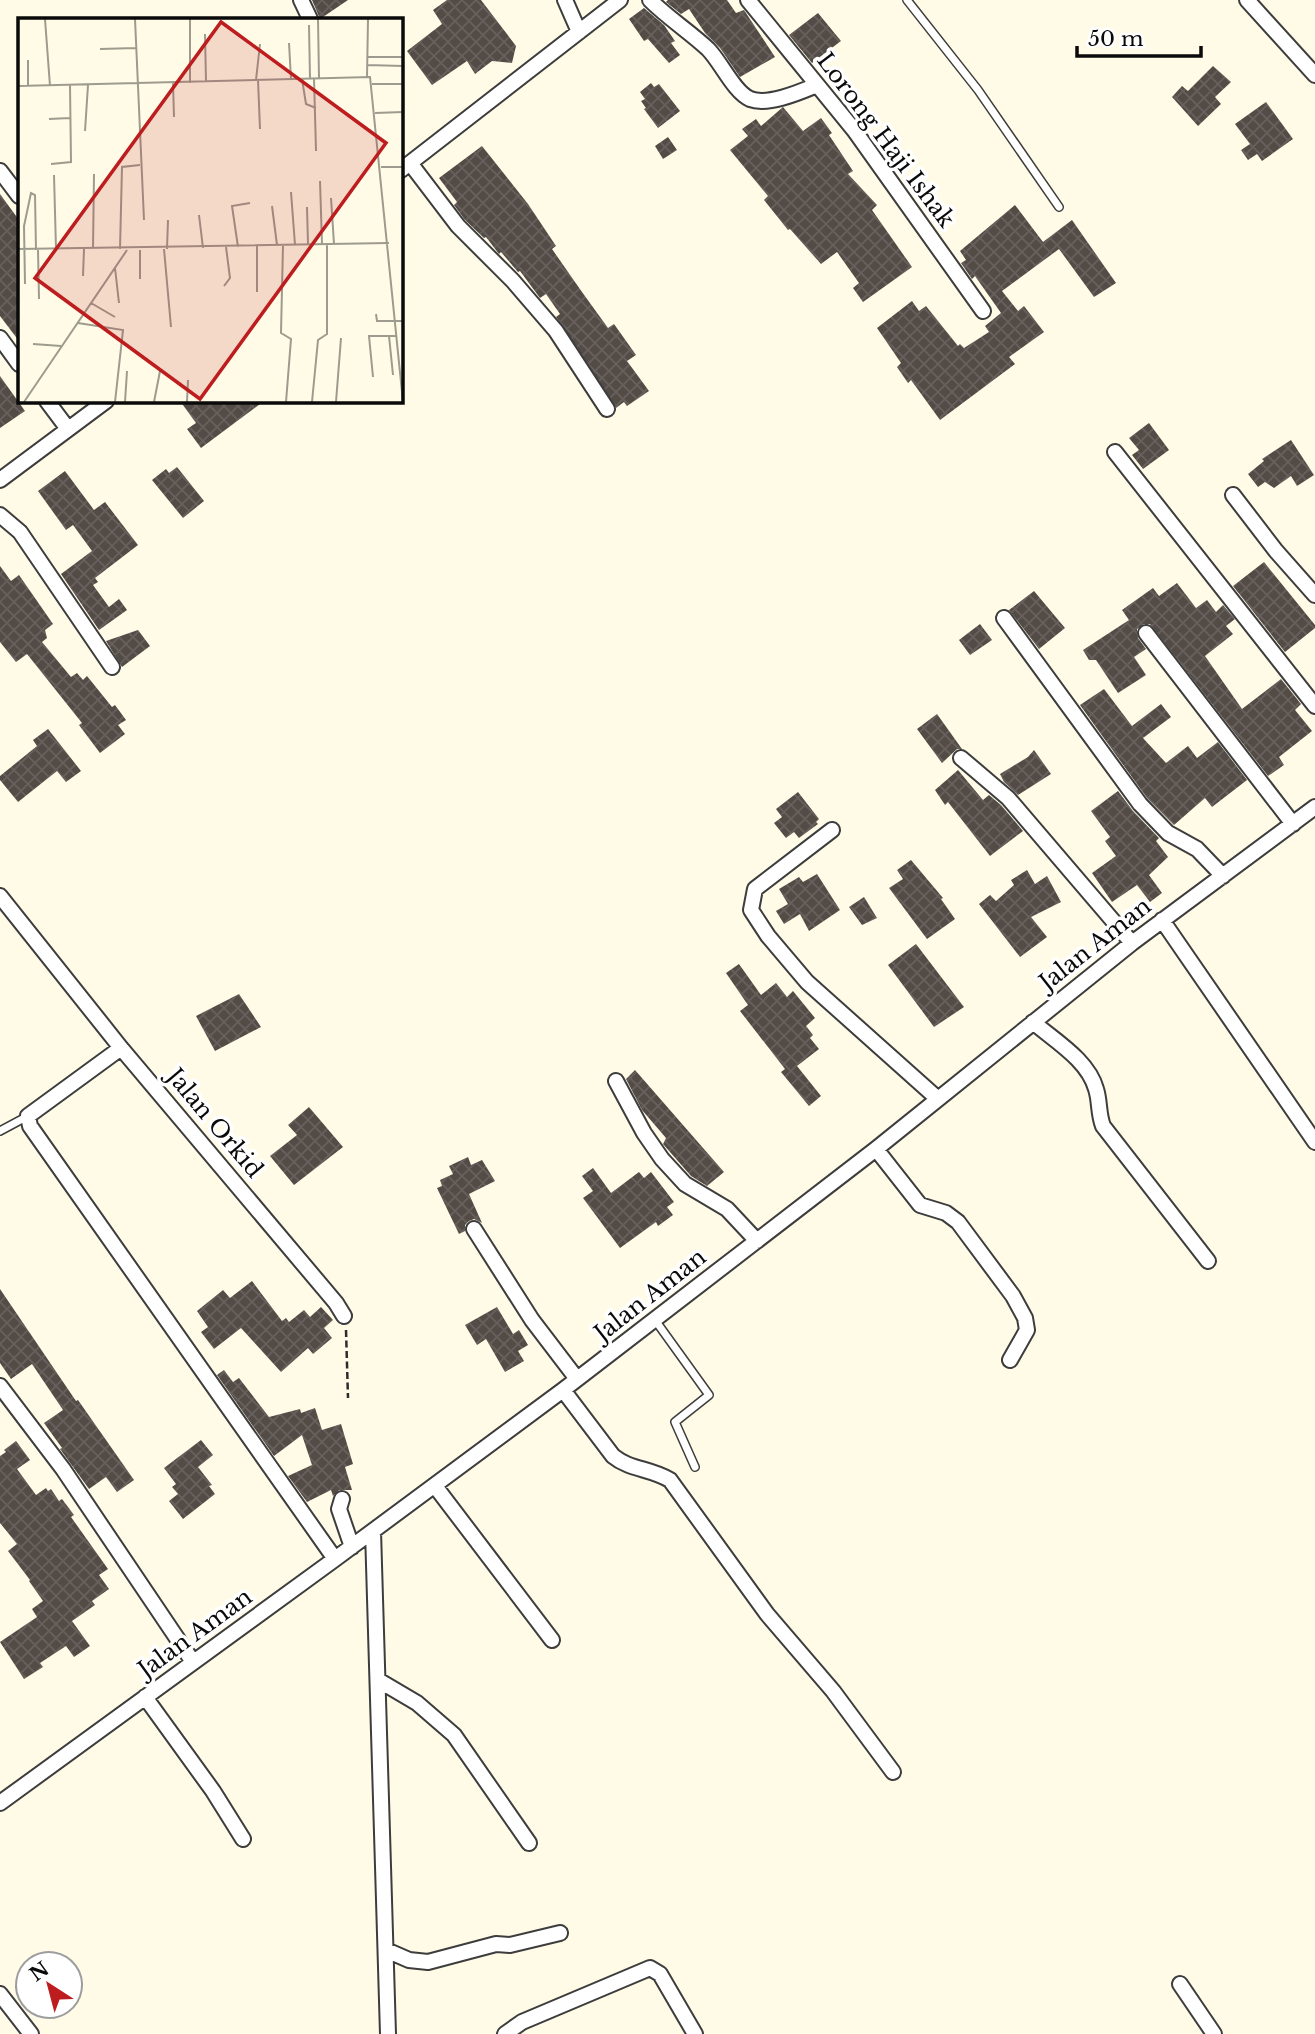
<svg xmlns="http://www.w3.org/2000/svg" width="1315" height="2034" font-family="'Libre Baskerville',serif">
  <defs>
    <pattern id="building-cross-hatch" width="8" height="8" patternUnits="userSpaceOnUse" patternTransform="scale(1.75)"><rect width="8" height="8" fill="#534b46"/><path d="M0 0l8 8M0 8l8-8" fill="none" stroke="#67605c"/></pattern>
  </defs>
  <rect width="100%" height="100%" fill="#fffbe6"/>
  <path fill="url(#building-cross-hatch)" d="M312 0H348L320 19Z
    M447 0H481L516 46 512 63 492 61 475 74 467 61 432 85 407 51 442 24 433 10Z
    M668 0H727L736 13 744 10 775 57 740 77 720 48 705 33 689 9 681 14 666 2Z
    M644 8 664 25 675 41 671 43 680 55 669 63 648 39 644 41 629 19Z
    M818 13 841 41 812 63 789 35Z
    M1213 66 1231 82 1215 97 1221 104 1198 126 1172 97 1182 86 1188 91Z
    M651 83 654 87 659 84 680 111 658 128 644 109 646 108 641 101 645 99 640 92Z
    M1266 102 1293 139 1262 161 1257 154 1248 160 1241 150 1250 144 1235 124Z
    M783 107 803 131 821 118 832 133 829 135 853 171 848 174 877 205 872 210 912 267 863 302 853 288 859 283 837 252 821 264 790 229 788 230 764 200 768 196 730 150 748 136 742 129 756 119 761 126Z
    M668 137 677 150 663 159 655 146Z
    M482 146 528 204 556 246 552 249 582 292 608 328 614 324 636 355 627 361 649 391 627 406 624 402 616 408 556 317 560 314 546 294 540 298 520 271 518 272 501 252 499 254 486 237 484 238 465 220 454 205 457 202 439 178Z
    M0 194 19 220V341L0 316Z
    M1015 205 1043 242 1072 220 1116 283 1094 297 1059 249 1002 291 1018 311 1024 306 1044 332 1009 357 1015 364 940 420 911 380 908 383 897 367 901 363 877 328 912 301 919 311 926 306 958 346 960 344 964 348 989 332 985 326 1001 313 975 276 972 279 961 263 966 260 960 251Z
    M0 376 25 411 0 428Z
    M180 401H264L201 448 187 429 196 423Z
    M1149 423 1169 450 1143 469 1132 455 1139 450 1129 438Z
    M1291 440 1314 475 1297 486 1291 476 1274 488 1265 482 1258 487 1248 474 1264 461 1262 459Z
    M177 467 204 501 183 518 152 480 166 469 169 473Z
    M65 471 94 510 105 502 138 545 95 578 98 582 93 585 109 607 119 599 127 610 99 630 61 574 92 551 73 525 66 530 38 491Z
    M1264 562 1315 625V628L1285 652 1233 586Z
    M0 566 11 581 19 575 53 624 45 630 47 638 42 642 71 677 77 673 83 680 87 676 112 707 115 705 126 720 118 725 125 734 100 753 79 725 82 723 27 654 16 662 0 642Z
    M1177 583 1196 608 1207 600 1216 612 1223 605 1235 619 1226 626 1233 634 1205 656 1242 709 1281 679 1301 704 1295 710 1312 731 1279 757 1284 765 1268 776 1150 624H1144L1137 629 1138 638 1146 649 1134 657 1146 675 1118 693 1096 660H1089L1083 650 1129 620 1122 610 1153 588 1159 596Z
    M1034 591 1065 628 1039 649 1009 610Z
    M980 624 992 640 970 655 959 640Z
    M138 630 150 646 122 667 106 641Z
    M1104 689 1132 726 1161 704 1171 717 1143 738 1166 763 1188 746 1197 758 1218 742 1247 780 1212 807 1205 798 1174 825 1147 798 1080 705Z
    M937 714 962 749H957L942 763 917 729Z
    M48 729 81 771 66 782 57 771 18 802 0 780V776L37 746 33 740Z
    M1034 750 1051 774 1018 795 1004 782 1000 774 1028 757Z
    M958 770 983 800 989 795 1001 805 1023 831 990 856 948 802 945 805 935 790Z
    M1118 791 1133 811 1159 838 1156 841 1168 857 1149 875 1162 893 1150 902 1137 885 1112 902 1092 873 1116 856 1105 841 1110 837 1091 811Z
    M798 792 819 819 816 822 818 824 799 838 794 832 786 838 774 823 782 817 776 809Z
    M911 860 943 898 941 899 955 919 927 939 889 888 903 879 897 870Z
    M1027 870 1035 884 1047 876 1061 902 1031 917 1047 937 1020 957 979 904 990 895 996 901 1014 885 1011 880Z
    M817 874 840 910 809 931 800 914 784 924 776 911 788 904 779 889 799 877 803 882Z
    M864 897 877 918 862 925 849 907Z
    M916 944 964 1007 934 1027 888 965Z
    M739 964 761 995 776 983 787 997 793 991 815 1018 806 1026 813 1035 810 1038 819 1049 797 1066 821 1096 809 1106 781 1072 785 1069 740 1011 748 1005 726 973Z
    M239 994 261 1027 215 1051 196 1016Z
    M635 1070 724 1172 707 1186 691 1176 663 1144 666 1138 642 1110 626 1079Z
    M309 1107 343 1147 294 1185 270 1156 297 1135 288 1125Z
    M468 1157 471 1165 482 1160 495 1181 469 1194 482 1223 474 1219 469 1221 465 1225V1231L459 1234 437 1188 442 1186 440 1180 453 1174 449 1166Z
    M593 1168 611 1193 639 1172 644 1178 651 1172 674 1202 667 1207 673 1215 658 1226 656 1222 620 1248 583 1198 593 1191 582 1176Z
    M252 1281 282 1321 286 1318 289 1322 304 1310 310 1317 321 1307 333 1320 324 1328 332 1338 313 1354 308 1348 281 1372 241 1328 214 1349 201 1332 208 1327 197 1311 223 1290 230 1298Z
    M0 1289 76 1401 78 1400 134 1480 117 1492 106 1477 89 1489 60 1449 62 1448 44 1423 63 1410 32 1364 11 1379 0 1363Z
    M497 1307 513 1334 519 1330 528 1345 518 1351 524 1361 505 1372 486 1339 477 1345 465 1325Z
    M224 1370 233 1382 239 1378 269 1417 300 1409 301 1413 315 1408 322 1430 341 1424 353 1464 345 1467 352 1490H339L333 1496 331 1490 307 1502 288 1476 312 1465 302 1435 274 1456 217 1375Z
    M201 1440 213 1455 198 1467 212 1485 209 1486 215 1494 183 1519 169 1501 178 1494 172 1487 176 1484 164 1468Z
    M16 1441 30 1460 17 1469 36 1495 46 1488 48 1491 51 1489 59 1501 62 1499 74 1515 71 1517 108 1569 99 1575 109 1589 92 1601 95 1605 72 1621 90 1646 74 1657 66 1646 40 1663 43 1667 24 1679 0 1642 37 1617 32 1609 43 1601 29 1581 30 1580 8 1551 17 1544 0 1523V1456L6 1452 4 1450Z"/>
  <g fill="none" stroke-linecap="round" stroke-linejoin="round">
    <defs>
      <path id="service" d="M907 0 978 90 1059 207
        M0 1131 28 1116
        M655 1320 709 1395 675 1422 695 1467"/>
      <path id="minor" d="M301 0 310 19
        M565 0 579 32
        M650 0C668 18 690 32 708 49 721 62 734 92 750 99 768 106 800 92 817 85
        M748 0 854 130 983 311
        M1247 0 1315 75
        M410 163 458 226 513 281 556 331 607 409
        M401 170 620 0
        M0 171 19 196
        M0 338 19 364
        M47 401 68 429
        M1115 452 1315 706
        M0 480 106 401
        M1233 495 1276 551 1315 595
        M0 515 20 532 112 667
        M1004 618 1140 804 1168 833 1197 849 1223 876
        M1146 633 1293 824
        M961 758 1008 798 1132 943
        M832 830 755 889 751 910 768 936 807 982 938 1099
        M0 896 121 1048 336 1303 344 1316
        M1162 920 1315 1142
        M1033 1022C1055 1041 1088 1060 1096 1089 1100 1101 1098 1113 1103 1126L1208 1261
        M121 1048 28 1116 30 1126 335 1559
        M616 1081 644 1133 662 1159 685 1184 727 1209 757 1241
        M876 1149 920 1205 946 1213 958 1222 1013 1296 1025 1318 1027 1330 1010 1360
        M474 1229 532 1320 577 1379
        M0 1386 63 1469 193 1662
        M563 1390 613 1456C630 1470 650 1468 670 1480L767 1614 833 1691 893 1772
        M435 1486 552 1640
        M342 1499 339 1509 352 1547
        M373 1531 388 2034
        M378 1680 417 1703 454 1735 529 1843
        M145 1697 213 1791 243 1839
        M0 1803 335 1559 563 1390 876 1149 1132 943 1315 807
        M386 1950 409 1960 428 1962 496 1944 510 1945 560 1933
        M1180 1984 1214 2034
        M0 1994 31 2034
        M505 2034 522 2022 650 1968 660 1974 695 2034"/>
    </defs>
    <use href="#service" stroke="#3d3d3d" stroke-width="10"/>
    <use href="#minor" stroke="#3d3d3d" stroke-width="18"/>
    <path stroke="#2c2c2c" stroke-width="2.5" stroke-dasharray="7 3.5" stroke-linecap="butt" d="M346 1330 348 1398"/>
    <use href="#service" stroke="#fff" stroke-width="7"/>
    <use href="#minor" stroke="#fff" stroke-width="14"/>
  </g>
  <g text-anchor="middle" stroke-width="7" stroke-linejoin="round" paint-order="stroke">
    <g font-size="23" fill="#0a0a0a" stroke="#fff">
      <text transform="translate(886 140) rotate(53)" y="8">Lorong Haji Ishak</text>
      <text transform="translate(1095 944) rotate(-38)" y="8">Jalan Aman</text>
      <text transform="translate(215 1123) rotate(50)" y="8">Jalan Orkid</text>
      <text transform="translate(650 1295) rotate(-38)" y="8">Jalan Aman</text>
      <text transform="translate(195 1633) rotate(-36)" y="8">Jalan Aman</text>
    </g>
  </g>
  <g transform="translate(18 18)">
    <rect width="385" height="385" fill="#fffbe6"/>
    <path fill="none" stroke="#9d9b8e" stroke-width="2" d="M27 1 32 68M117 1 126 202M172 1V65M300 1 301 60M291 7 292 61M187 16 188 64M271 25 273 61M82 31 118 30M349 39H385M10 42V68M349 47 385 48M349 59 350 1M296 60 298 133M284 61 288 86 298 90M238 62 242 26M240 62 242 111M155 65 156 99M354 66H385M0 68 352 59 385 384M357 95 385 94M31 101 52 100M67 113 70 67M33 146 53 144 52 67M363 149H385M36 157 38 231M302 163 304 226M273 174 277 227M313 180 316 226M0 187V217M254 188 259 227M289 189 290 226M181 197 185 230M265 227 263 315 273 321 268 384M239 228V274M220 229 214 188 232 185M0 231 371 225M75 231 76 156M102 231 104 149 122 147M146 231 153 309M149 231 150 202M20 232 21 281M122 232V261M97 250 101 285M65 258 66 231M7 266 6 208 13 175 17 177 18 232M206 268 212 260 208 229M73 285 97 299M358 296 359 303H385M60 305 105 312 97 384M371 318 375 357M15 326 43 328M355 359 351 318H379M6 384 109 232M107 384 109 353M136 384 142 353M169 384 170 362M294 384 300 322 309 316V226M318 384 323 320"/>
    <path fill="#be1d1f" fill-opacity="0.15" stroke="#be1d1f" stroke-width="3.5" d="M203 4 368 125 182 381 17 260Z"/>
    <rect width="385" height="385" fill="none" stroke="#0a0a0a" stroke-width="3.5"/>
  </g>
  <g transform="translate(49 1985) rotate(324)"><circle r="33" fill="#ffffff" stroke="#9d9d9d" stroke-width="2"/>
  <path d="M0-5L12 26L0 18L-12 26Z" fill="#be1d1f"/>
  <text y="-10" font-size="19" font-weight="bold" text-anchor="middle" fill="#0a0a0a">N</text>
  </g>
  <path d="M1077 46v10h124v-10" fill="none" stroke="#0a0a0a" stroke-width="3.5"/>
  <text x="1088" y="46" font-size="21" fill="#0a0a0a" stroke="#ffffff" stroke-width="5" paint-order="stroke">50 m</text>
</svg>
